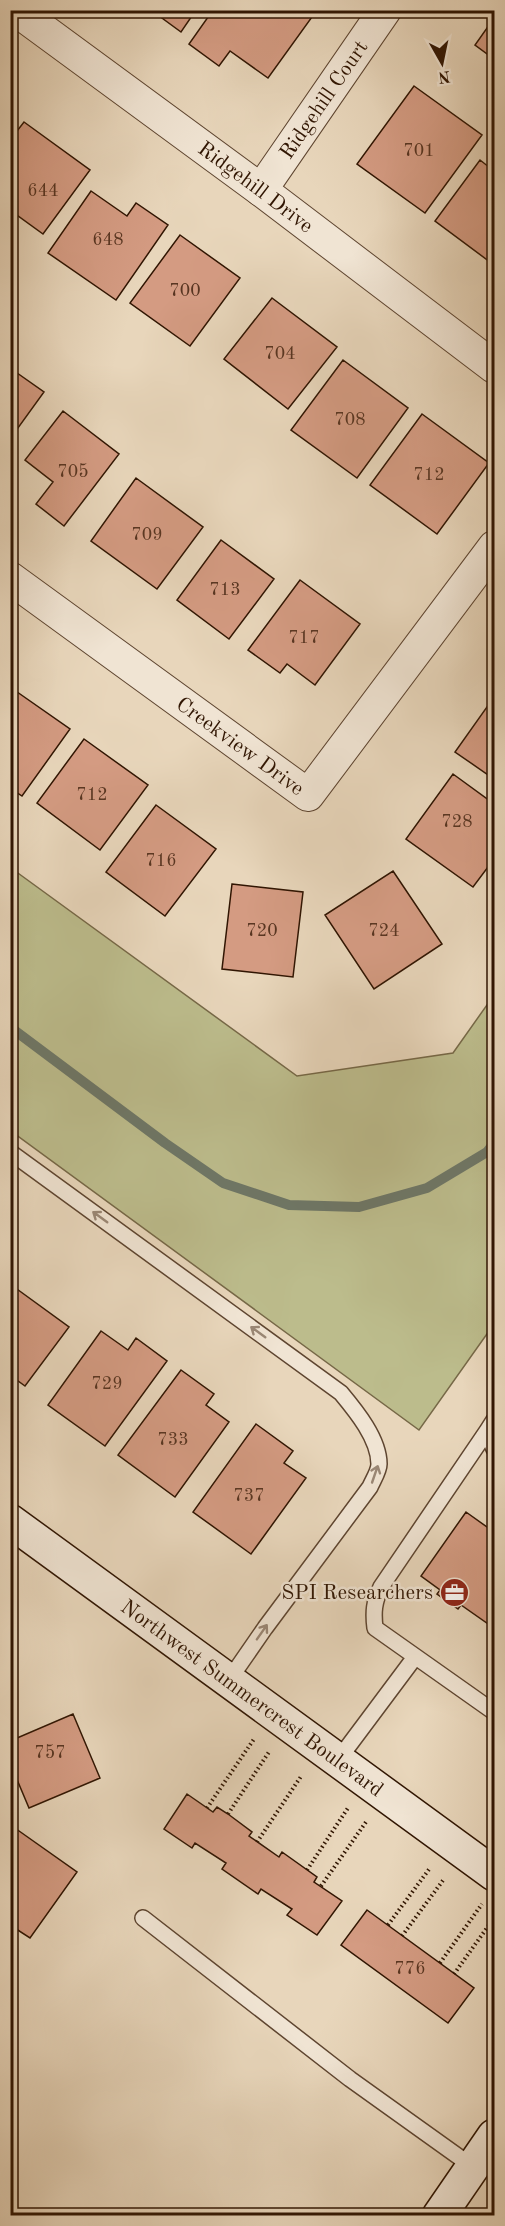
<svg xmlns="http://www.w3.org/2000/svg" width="505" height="2226" font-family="'Old Standard TT',serif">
  <rect width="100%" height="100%" fill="#e8d6bb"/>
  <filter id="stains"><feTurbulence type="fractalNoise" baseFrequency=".00333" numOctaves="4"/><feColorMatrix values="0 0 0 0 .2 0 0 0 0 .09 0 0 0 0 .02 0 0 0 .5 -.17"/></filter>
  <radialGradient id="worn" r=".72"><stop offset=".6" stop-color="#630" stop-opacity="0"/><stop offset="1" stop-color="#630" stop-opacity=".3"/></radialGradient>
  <path fill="#bcbc8c" stroke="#766847" stroke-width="1.5" d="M11 868 297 1076 453 1053 494 995V1324L419 1430 11 1131Z"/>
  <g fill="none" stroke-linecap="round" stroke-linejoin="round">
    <path stroke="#6e7767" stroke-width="10" d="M10 1027 165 1143 223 1183 289 1205 359 1207 427 1188 487 1152 494 1143"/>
  </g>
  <path fill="#d49b82" stroke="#301502" stroke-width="1.5" d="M151 10H196L181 32Z
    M213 10H303L312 17 268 78 230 51 219 66 189 44Z
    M494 18V59L475 45Z
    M414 86 482 135 425 213 357 164Z
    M24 122 90 170 43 234 10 210V140Z
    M480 160 494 171V265L435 221Z
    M91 191 127 216 136 203 168 225 116 300 48 253Z
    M180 235 240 278 190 346 130 303Z
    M272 298 337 347 288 409 224 359Z
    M343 360 408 408 357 478 291 430Z
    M10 368 44 392 10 439Z
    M63 411 119 454 64 526 36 504 53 482 25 460Z
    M422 414 489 463 437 534 370 485Z
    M136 478 203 527 157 589 91 541Z
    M221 540 274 579 229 639 177 600Z
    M300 580 360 624 315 685 287 664 280 673 248 650Z
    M10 687 70 729 22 796 10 788Z
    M494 697V779L455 752Z
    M84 739 148 785 100 850 37 803Z
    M453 774 494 804V859L473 887 406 839Z
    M156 805 216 849 165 916 106 872Z
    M393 871 442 944 374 989 325 915Z
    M232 884 303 892 293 977 222 969Z
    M10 1284 69 1327 25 1386 10 1375Z
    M101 1331 128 1350 136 1338 167 1361 105 1446 48 1405Z
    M181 1370 214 1394 206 1405 229 1422 175 1497 118 1455Z
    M256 1424 293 1451 284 1463 306 1478 251 1554 193 1512Z
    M466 1512 494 1532V1628L461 1605 458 1609 448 1602 437 1594 440 1590 421 1576Z
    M73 1714 100 1778 29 1808 10 1763V1741Z
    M187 1794 213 1812 217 1807 228 1814 252 1832 249 1836 279 1857 282 1852 317 1877 314 1882 342 1901 317 1935 287 1915 292 1909 261 1889 258 1894 222 1869 226 1863 195 1843 192 1848 164 1829Z
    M12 1826 77 1872 30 1938 10 1925V1828Z
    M367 1910 474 1988 448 2023 341 1945Z"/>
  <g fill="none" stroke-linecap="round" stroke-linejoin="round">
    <defs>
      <path id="lane" d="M10 1152 341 1393C356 1411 379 1439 379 1464 379 1471 373 1480 370 1487L265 1628 229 1680
        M494 1420 487 1431 494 1449
        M487 1431 381 1587C374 1602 373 1612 375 1628L494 1712
        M338 1760 415 1657
        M143 1918 350 2079 473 2167"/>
      <g id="street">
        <path id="s1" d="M16 10 261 190 494 367"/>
        <path id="s2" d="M261 190 385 10"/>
        <path id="s3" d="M10 578 308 795 494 547"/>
      </g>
      <g id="secondary">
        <path id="s4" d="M10 1521 494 1874"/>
        <path d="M439 2216 494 2136"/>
      </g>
    </defs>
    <use href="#lane" stroke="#5e4530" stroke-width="18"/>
    <use href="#street" stroke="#5e4530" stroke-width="34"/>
    <use href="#secondary" stroke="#301502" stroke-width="36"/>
    <path stroke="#301502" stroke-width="4" stroke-dasharray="1.5 3" stroke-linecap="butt" d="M207 1808 254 1739
      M228 1814 269 1752
      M257 1842 302 1775
      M307 1870 348 1808
      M321 1886 366 1822
      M388 1925 430 1868
      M402 1936 444 1879
      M440 1963 482 1904
      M454 1974 494 1918"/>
    <use href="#lane" stroke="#f0e4d3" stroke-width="15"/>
    <use href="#street" stroke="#f0e4d3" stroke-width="32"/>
    <use href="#secondary" stroke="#f0e4d3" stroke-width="33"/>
  </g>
  <defs><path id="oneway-shaft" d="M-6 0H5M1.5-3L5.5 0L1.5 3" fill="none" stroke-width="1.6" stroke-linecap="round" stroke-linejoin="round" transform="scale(1.5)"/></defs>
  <g stroke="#9a8775">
    <use href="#oneway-shaft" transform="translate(100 1217) rotate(-144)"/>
    <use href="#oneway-shaft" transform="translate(258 1332) rotate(-144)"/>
    <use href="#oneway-shaft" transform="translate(375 1474) rotate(-71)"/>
    <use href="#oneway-shaft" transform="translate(262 1632) rotate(-55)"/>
  </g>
  <defs>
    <symbol id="office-disc" viewBox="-11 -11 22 22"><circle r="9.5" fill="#8f2418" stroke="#f0e4d3"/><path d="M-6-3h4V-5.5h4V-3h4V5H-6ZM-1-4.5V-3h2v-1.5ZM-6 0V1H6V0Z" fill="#fff"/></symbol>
  </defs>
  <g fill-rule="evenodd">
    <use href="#office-disc" x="438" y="1576" width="33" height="33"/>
  </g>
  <g text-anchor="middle" stroke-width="5" stroke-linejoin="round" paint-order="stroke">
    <g font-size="18" fill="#593622">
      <text x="419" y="156">701</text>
      <text x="43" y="196">644</text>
      <text x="108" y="245">648</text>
      <text x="185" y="296">700</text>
      <text x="280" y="359">704</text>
      <text x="350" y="425">708</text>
      <text x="73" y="477">705</text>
      <text x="429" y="480">712</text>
      <text x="147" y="540">709</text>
      <text x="225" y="595">713</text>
      <text x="304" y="643">717</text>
      <text x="92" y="800">712</text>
      <text x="457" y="827">728</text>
      <text x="161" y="866">716</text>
      <text x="262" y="936">720</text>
      <text x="384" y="936">724</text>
      <text x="107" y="1389">729</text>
      <text x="173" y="1445">733</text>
      <text x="249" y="1501">737</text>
      <text x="50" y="1758">757</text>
      <text x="410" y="1974">776</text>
    </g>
    <g font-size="21" fill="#301502" stroke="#f0e4d3">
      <text dy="7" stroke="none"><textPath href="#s2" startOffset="110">Ridgehill Court</textPath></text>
      <text dy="7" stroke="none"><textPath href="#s1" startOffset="298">Ridgehill Drive</textPath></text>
      <text dy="7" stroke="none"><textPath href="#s3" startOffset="285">Creekview Drive</textPath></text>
      <text dy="7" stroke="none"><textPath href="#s4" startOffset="300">Northwest Summercrest Boulevard</textPath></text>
    </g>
    <g font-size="21" fill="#301502" stroke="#f0e4d3" text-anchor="end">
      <text x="433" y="1599">SPI Researchers</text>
    </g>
  </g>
  <rect width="505" height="2226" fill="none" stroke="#e8d6bb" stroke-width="36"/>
  <rect x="12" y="12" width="481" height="2202" fill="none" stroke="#301502" stroke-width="3"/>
  <rect x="18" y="18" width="469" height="2190" fill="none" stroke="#301502" stroke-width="1.5"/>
  <g transform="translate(442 63) rotate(171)" stroke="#f0e4d3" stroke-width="4.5" paint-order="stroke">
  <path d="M0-4.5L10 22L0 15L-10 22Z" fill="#301502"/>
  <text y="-9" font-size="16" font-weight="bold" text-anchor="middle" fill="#301502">N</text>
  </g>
  <rect width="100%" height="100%" filter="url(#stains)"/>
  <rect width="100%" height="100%" fill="url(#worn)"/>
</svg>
